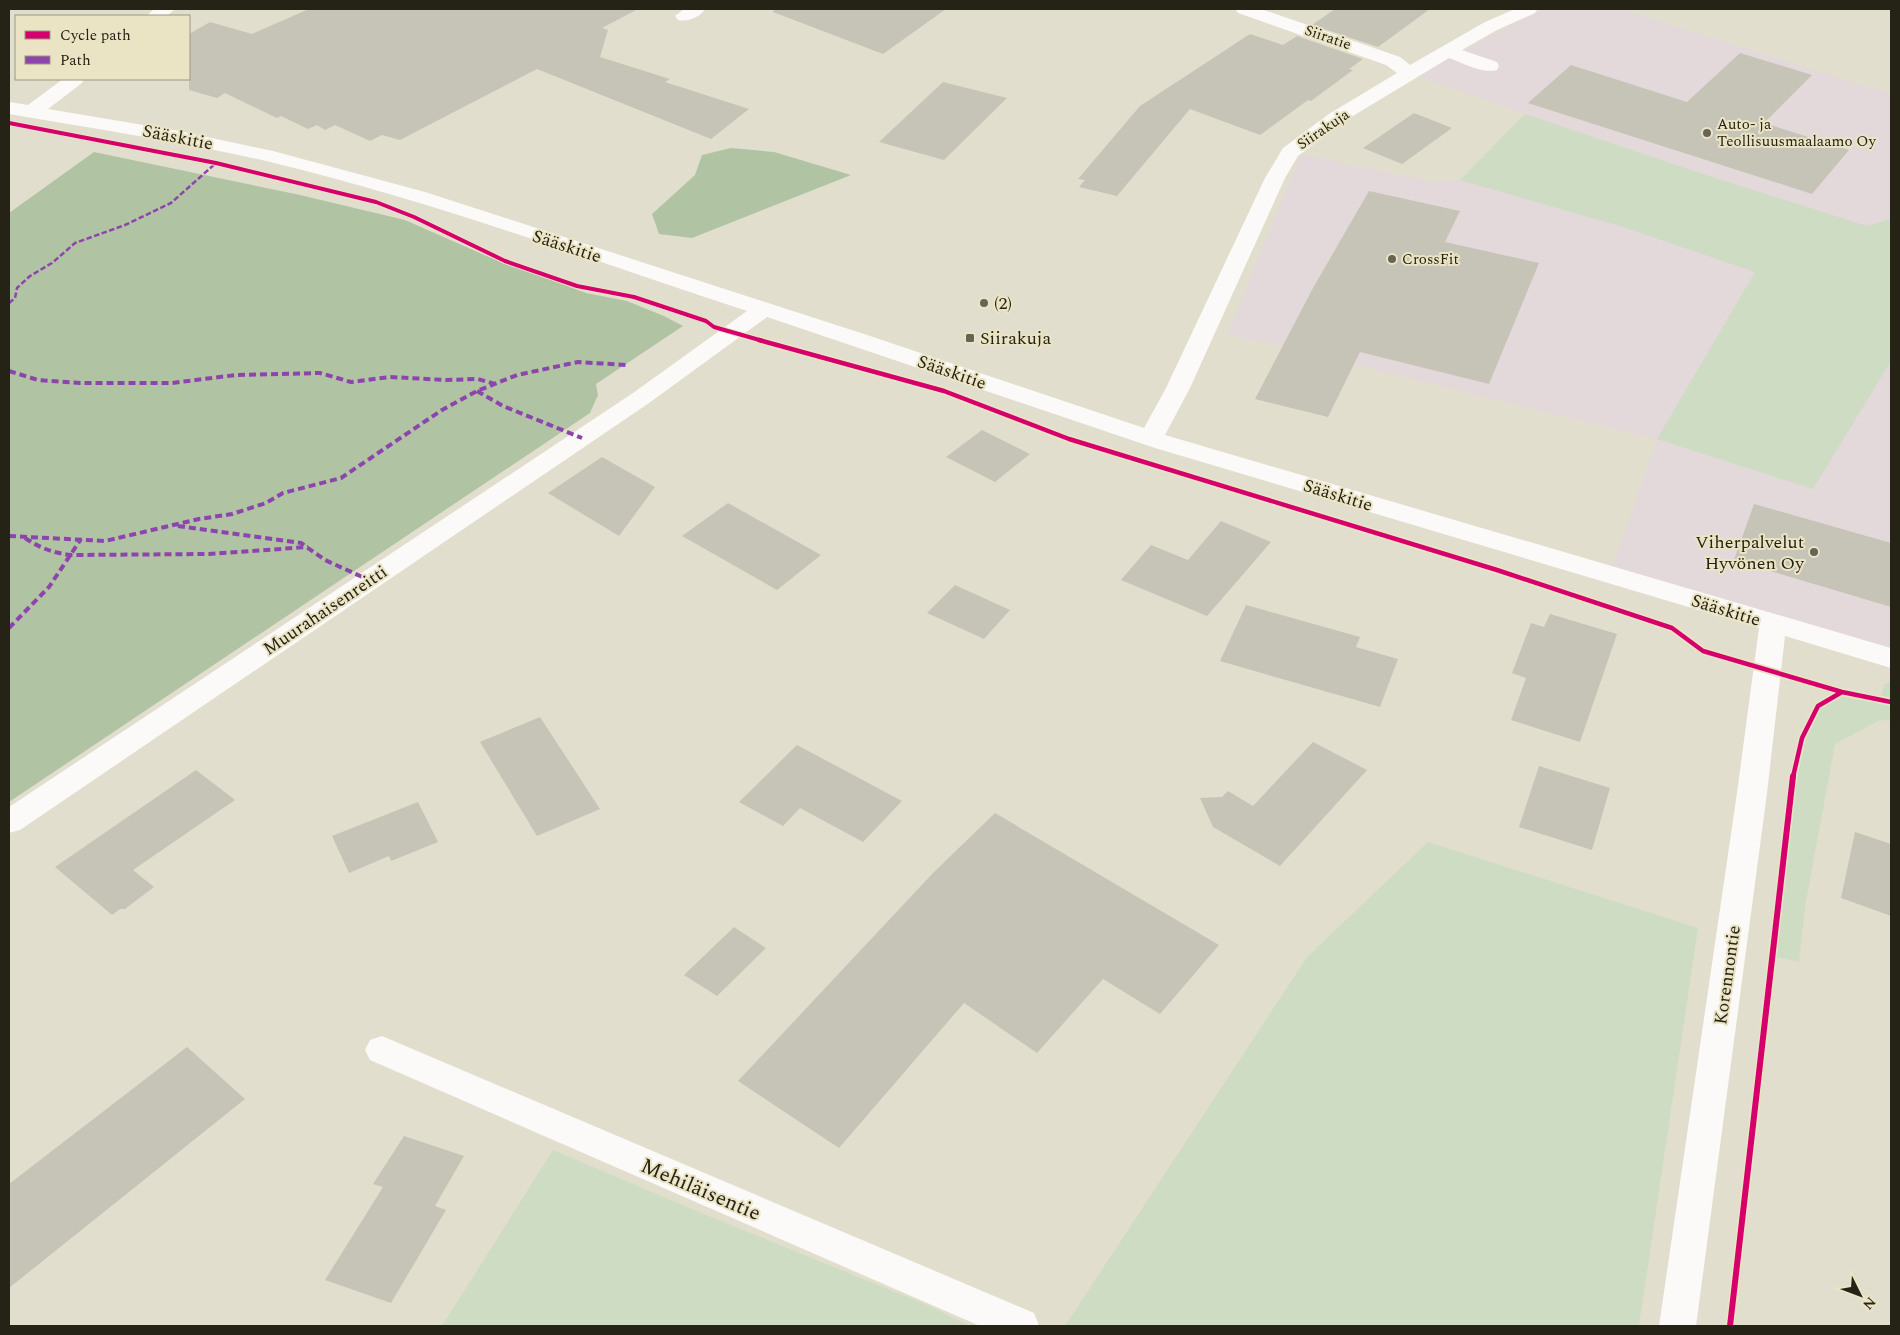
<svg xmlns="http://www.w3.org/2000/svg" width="1900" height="1335" font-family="Spectral,serif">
  <rect width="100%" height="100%" fill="#e2decd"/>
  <path fill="#e3d8da" d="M1551 9H1619L1891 94V657L1610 575 1657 439 1228 334 1301 154 1427 181 1460 180 1525 114 1418 76 1482 40 1541 11Z"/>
  <path fill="#cedcc3" d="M1525 114 1706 175 1867 226 1891 219V361L1813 489 1657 439 1755 272 1623 227 1460 180Z
    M1891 681V721L1880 720 1835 744 1805 907 1799 962 1771 956 1791 784 1802 738 1818 706 1842 692 1879 699 1885 684Z
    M1428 842 1698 928 1639 1326H1065L1307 957Z
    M553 1150 706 1215 927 1305 970 1326H442Z"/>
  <path fill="#b0c4a4" d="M731 148 774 152 851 175 692 238 659 234 652 214 695 175 702 155Z
    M94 152 300 195 405 220 489 257 586 293 627 301 664 316 683 326 596 384 598 395 590 413 9 802V213Z"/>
  <path fill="#c6c4b6" d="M309 9H638L602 28 608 30 600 57 670 79 665 82 749 109 711 139 537 69 400 140 382 135 370 141 335 125 325 130 317 125 308 129 281 116 277 118 225 93 217 98 189 90V34L210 22 252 34Z
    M774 9H946L883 54 773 12Z
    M1335 9H1430L1378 47 1312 25Z
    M1250 34 1283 45 1297 36 1363 59 1349 69 1353 70 1311 101 1308 100 1260 135 1190 109 1117 196 1079 187 1085 180 1078 179 1140 106Z
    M1740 53 1812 75 1764 123 1849 150 1812 194 1528 103 1571 65 1687 102Z
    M943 82 1007 98 944 160 879 142Z
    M1414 113 1452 128 1402 164 1363 148Z
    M1369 191 1460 211 1445 242 1539 263 1489 384 1360 352 1328 417 1255 399 1313 288Z
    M982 430 1030 454 995 482 946 457Z
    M602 457 655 487 619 536 548 493Z
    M728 503 821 555 777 590 682 536Z
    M1754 504 1891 543V607L1734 560Z
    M1221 521 1271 542 1207 616 1121 580 1151 545 1188 560Z
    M955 585 1010 610 984 639 927 613Z
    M1246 605 1360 637 1356 647 1398 659 1380 707 1220 661Z
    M1550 614 1617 634 1580 742 1511 720 1526 678 1512 673 1531 623 1544 627Z
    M540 717 600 809 537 836 480 742Z
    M1313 742 1367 770 1280 866 1213 827 1200 798 1222 797 1228 791 1253 806Z
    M797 745 902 801 863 842 800 808 783 826 739 802Z
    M1539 766 1610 788 1592 850 1519 827Z
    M196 770 235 800 133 870 154 887 125 909H120L112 915 55 867Z
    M418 802 438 842 391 861 389 856 349 873 332 836Z
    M995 813 1219 945 1160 1014 1103 979 1037 1053 964 1003 839 1148 738 1081 933 873Z
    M1855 832 1891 844V916L1841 898Z
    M734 927 766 948 717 996 684 975Z
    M187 1047 245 1099 9 1288V1184Z
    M404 1136 464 1156 435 1206 446 1210 391 1303 325 1280 383 1187 373 1184Z"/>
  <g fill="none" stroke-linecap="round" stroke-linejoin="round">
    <path fill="#fbfaf8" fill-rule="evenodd" d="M154 9H175L167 16H146Z
      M684 9H705C699 18 688 22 678 20L675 16Z
      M1235 9H1261L1400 57 1410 65 1485 22 1515 9H1538L1535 13 1497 30 1462 50 1497 62 1499 66 1497 70C1482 74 1463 63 1449 58L1343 122 1298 156 1285 178 1190 388 1165 435 1891 648V668L1785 636 1767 793 1696 1326H1659L1737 793 1759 628 1155 448 767 317 649 403 20 830 9 833V807L633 393 747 311C589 259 432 201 270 162 184 142 96 129 9 114V102L28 105 63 79H84L82 83 48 109 179 131 273 151 425 192 864 334 1144 428 1166 388 1265 178 1283 148 1329 114 1397 73 1386 65 1238 13Z
      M382 1036 1034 1313 1039 1326H980L370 1060 365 1050 370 1040Z"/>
    <path stroke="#8e44ad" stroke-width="2.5" stroke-dasharray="5.5 2.5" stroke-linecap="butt" d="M9 303 15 298 17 288 30 276 52 263 75 243 125 225 171 203 216 163"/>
    <path stroke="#8e44ad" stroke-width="4" stroke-dasharray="7 4" stroke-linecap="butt" d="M9 371 38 380 80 383H172L236 375 320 373 351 382 390 377 446 380 478 379 495 384
      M477 391 503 406 582 438
      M178 526 301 543 325 560 369 580
      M9 536 105 541 199 519 232 514 266 503 283 493 341 478 442 410 477 391 517 375 578 362 626 365
      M25 538C40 548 53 553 71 555L209 554 308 547
      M9 628 49 587 81 539"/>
    <defs>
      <path id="cycleway-far2" d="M9 123 216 163 376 202 414 217 505 261 577 286 634 297 706 321 714 327 763 341"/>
      <path id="cycleway-far1" d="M759 340 944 391 1069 439 1497 570 1672 628 1703 651 1842 692 1891 702
        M1793 777 1802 738 1818 706 1842 692"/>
      <path id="cycleway" d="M1730 1326 1793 776"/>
    </defs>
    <use href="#cycleway-far2" stroke="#ebe4c4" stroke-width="6"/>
    <use href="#cycleway-far1" stroke="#ebe4c4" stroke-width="8"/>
    <use href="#cycleway" stroke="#ebe4c4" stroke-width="9"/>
    <use href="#cycleway-far2" stroke="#d6006c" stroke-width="4"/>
    <use href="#cycleway-far1" stroke="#d6006c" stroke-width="4.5"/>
    <use href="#cycleway" stroke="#d6006c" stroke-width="6"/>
  </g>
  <g fill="#676456" stroke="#ebe4c4" stroke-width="2">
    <circle cx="1707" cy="133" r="5"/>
    <circle cx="1392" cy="259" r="5"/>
    <circle cx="984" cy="303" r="5"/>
    <rect x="965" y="333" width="10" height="10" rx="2.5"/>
    <circle cx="1814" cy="552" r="5"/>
  </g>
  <g text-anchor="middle" stroke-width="4" stroke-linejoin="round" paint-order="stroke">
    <g font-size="15" fill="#252216" stroke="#ebe4c4">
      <text transform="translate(1328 37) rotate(19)" y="5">Siiratie</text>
      <text transform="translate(1323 129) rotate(-34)" y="5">Siirakuja</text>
    </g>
    <g font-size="15" fill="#252216" stroke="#ebe4c4" text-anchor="start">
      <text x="1717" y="129">Auto- ja<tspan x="1717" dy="17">Teollisuusmaalaamo Oy</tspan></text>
      <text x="1402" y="264">CrossFit</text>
    </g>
    <g font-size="18" fill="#252216" stroke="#ebe4c4">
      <text transform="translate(178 137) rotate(11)" y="6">Sääskitie</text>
      <text transform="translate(567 246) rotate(18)" y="6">Sääskitie</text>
      <text transform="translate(952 372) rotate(19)" y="6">Sääskitie</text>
      <text transform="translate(1338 495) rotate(17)" y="6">Sääskitie</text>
      <text transform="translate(325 610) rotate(-34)" y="6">Muurahaisenreitti</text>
      <text transform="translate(1726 610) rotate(17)" y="6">Sääskitie</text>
      <text transform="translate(1727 975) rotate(-82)" y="6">Korennontie</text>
    </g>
    <g font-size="18" fill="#252216" stroke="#ebe4c4" text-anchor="start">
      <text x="994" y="309">(2)</text>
      <text x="980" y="344">Siirakuja</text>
      <text x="1804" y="548" text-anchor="end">Viherpalvelut<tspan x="1804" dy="21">Hyvönen Oy</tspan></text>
    </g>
    <g font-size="21" fill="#252216" stroke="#ebe4c4">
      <text transform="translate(701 1189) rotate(23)" y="7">Mehiläisentie</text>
    </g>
  </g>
  <rect width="1900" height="1335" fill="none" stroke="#252216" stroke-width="20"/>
  <rect x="15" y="15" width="175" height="65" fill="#ebe4c4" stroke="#9c967e"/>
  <rect x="25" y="31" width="25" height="8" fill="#d6006c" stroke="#9c967e"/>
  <text x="60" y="40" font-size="15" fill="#252216">Cycle path</text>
  <rect x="25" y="56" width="25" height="8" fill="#8e44ad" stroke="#9c967e"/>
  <text x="60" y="65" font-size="15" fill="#252216">Path</text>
  <g transform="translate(1860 1295) rotate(132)" stroke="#ebe4c4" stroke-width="4" paint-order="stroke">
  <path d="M0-4L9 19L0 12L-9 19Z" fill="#252216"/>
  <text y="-8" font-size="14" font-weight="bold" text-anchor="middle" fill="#252216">N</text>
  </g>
</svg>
